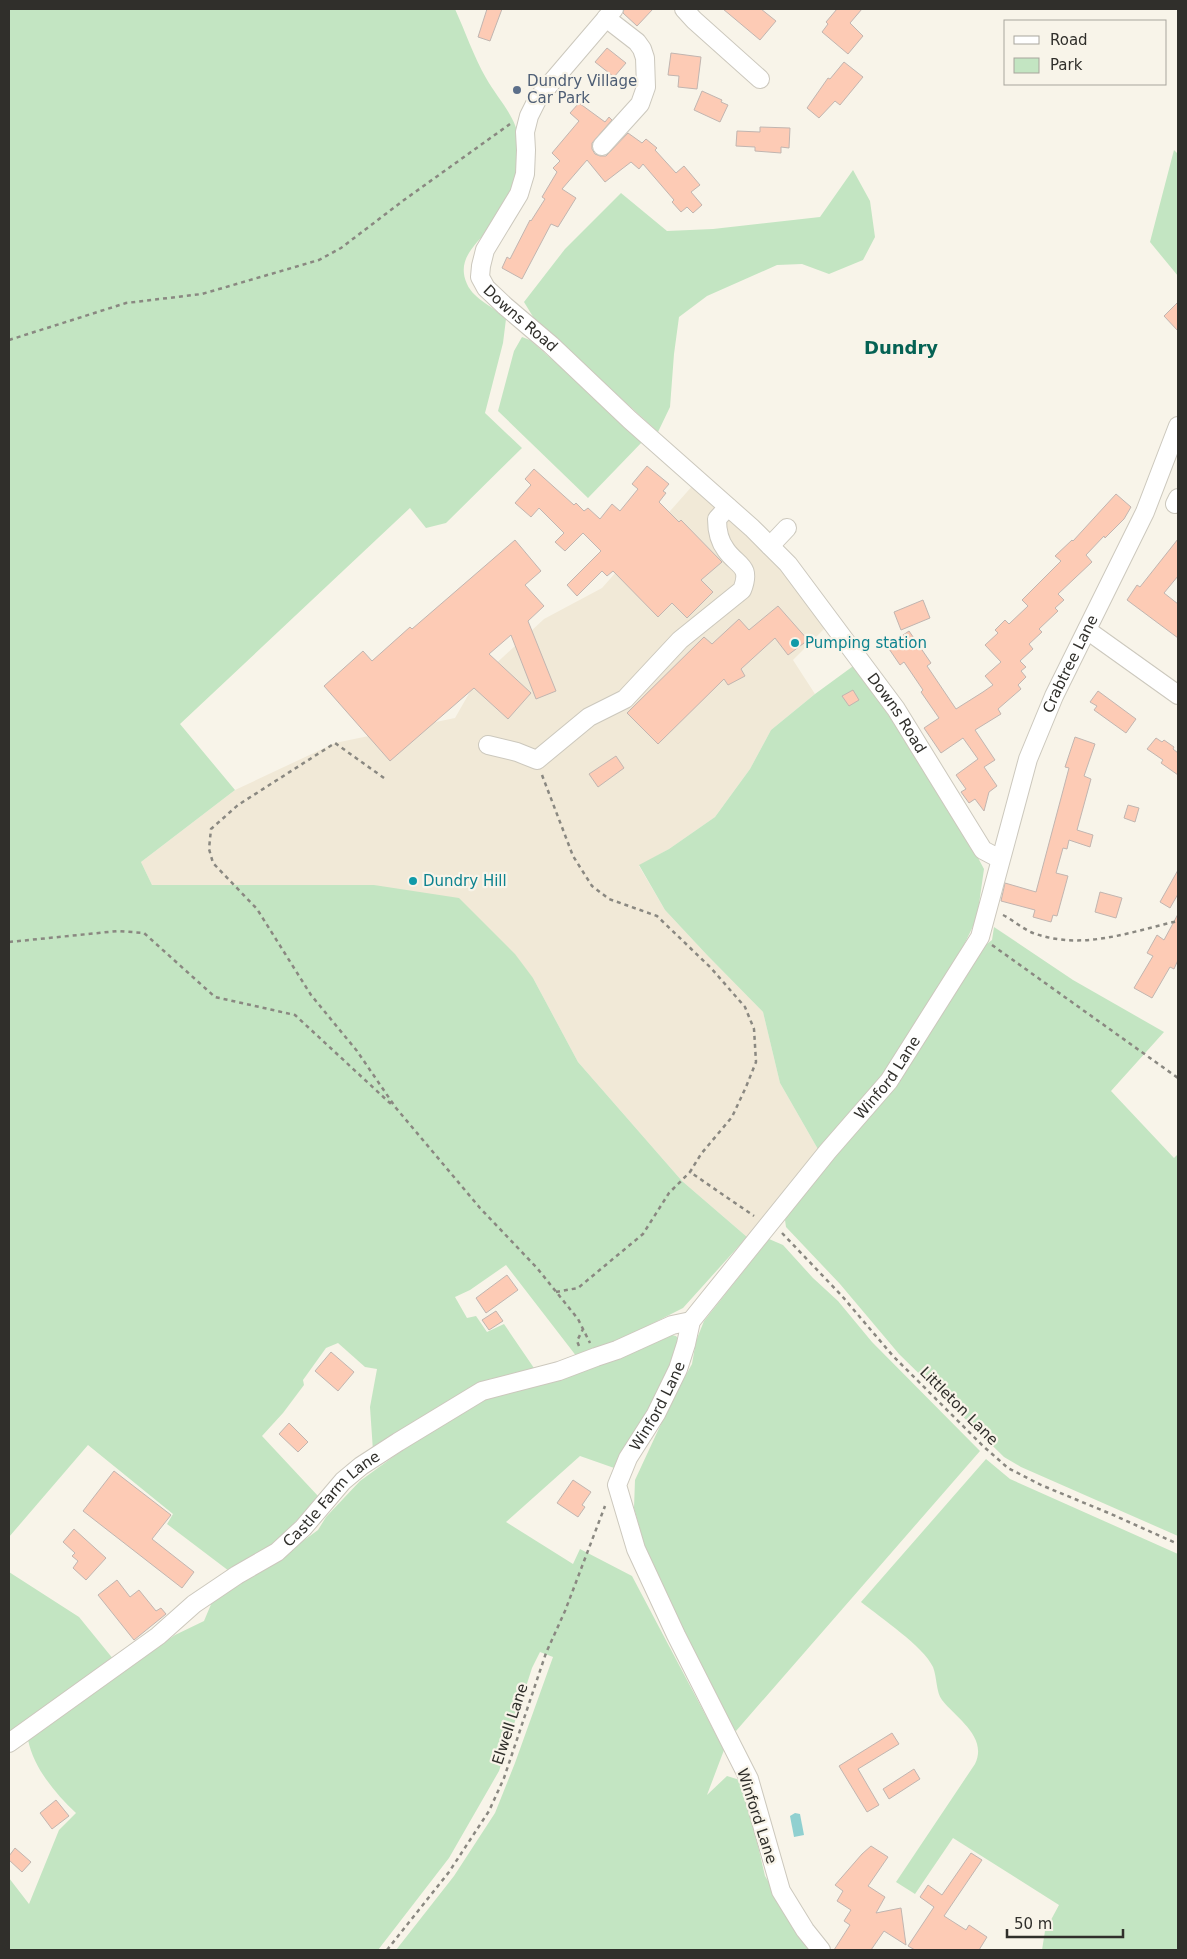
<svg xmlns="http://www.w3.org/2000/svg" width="1187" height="1959" font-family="'DejaVu Sans',sans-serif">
  <rect width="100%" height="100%" fill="#f8f4e9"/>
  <path fill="#f1e9d7" d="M694 484 782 569 826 627 793 660 815 694 771 730 750 769 715 817 669 849 639 866 665 910 707 955 763 1012 780 1083 819 1151 747 1237 682 1181 578 1062 533 978 374 885H152L141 862 235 790 335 743 455 718 475 683 544 619 602 588Z"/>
  <path fill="#c3e5c2" d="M9 9H455C465 31 474 57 486 78 497 98 517 117 519 141 520 155 517 182 511 194 505 205 497 219 489 229 475 245 456 260 467 284 474 300 495 307 506 319L503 343 485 413 522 448 446 523 426 528 410 508 180 724 235 790 141 862 152 885H374L459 898 515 954 533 978 578 1062 682 1181 747 1237 683 1308 602 1349 577 1357 506 1265 470 1290 455 1297 467 1318 476 1316 487 1332 504 1324 536 1371 490 1379 373 1451 370 1407 377 1369 365 1367 338 1343 326 1348 303 1380 304 1385 283 1413 262 1436 318 1496 278 1542 229 1571 167 1524 173 1514 88 1445 9 1537Z
    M1174 150 1178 154V276L1150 242Z
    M853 170 870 201 875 237 863 260 829 274 802 264 777 265 707 296 679 317 674 354 670 407 658 432 535 320 524 302 565 249 621 193 667 231 713 229 820 217Z
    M522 337 530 340 644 440 588 498 498 411 514 351Z
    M856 664 948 802 984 869 977 918 963 947 883 1079 819 1151 780 1083 763 1012 707 955 665 910 639 865 669 849 715 817 750 769 771 730 815 694Z
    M994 927 1073 980 1164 1032 1111 1091 1174 1158 1178 1154V1536L1021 1467 1004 1457 899 1354 840 1284 786 1227 785 1220 790 1209 979 950 992 940Z
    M769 1239 783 1245 813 1278 838 1301 872 1342 980 1451 736 1731 730 1727 648 1558 634 1508 635 1480 674 1396 692 1364 696 1341 704 1321Z
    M668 1334 676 1336 681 1342 676 1361 617 1469 580 1456 506 1522 573 1564 580 1549 632 1576 724 1750 707 1795 727 1776 743 1781 765 1876 797 1928 814 1950H396L454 1876 495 1813 515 1763 553 1657 540 1652 532 1668 499 1771 449 1858 378 1950H9V1878L29 1904 59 1830 76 1813C56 1794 34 1769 28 1740L37 1730 175 1635 204 1621 212 1602 242 1580 277 1560 318 1530 326 1517 360 1481 397 1454 486 1396Z
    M986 1459 1010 1479 1178 1554V1950H1042L1045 1931 1059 1905 953 1838 915 1894 896 1882 975 1764C988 1737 957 1719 942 1700 936 1692 937 1677 933 1667 924 1647 880 1617 861 1602Z
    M9 1572 79 1617 114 1660 9 1736Z"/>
  <path fill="#90d0d0" d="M795 1813 800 1814 804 1835 794 1837 790 1816Z"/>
  <path fill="#fdcbb5" stroke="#c1b5b0" d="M487 9H502L490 41 478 37Z
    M624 9H653L637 26 623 13Z
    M723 9H761L776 21 760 40Z
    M837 9H862L850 23 863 36 848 54 822 32 828 24 826 22Z
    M607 48 626 63 614 77 595 62Z
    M671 53 701 57 697 89 678 87 679 76 668 75Z
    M844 62 863 77 840 105 835 101 819 118 807 108 828 78 830 79Z
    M702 91 722 100 721 102 728 105 720 122 694 110Z
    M579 103 605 122 609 117 612 120 592 143V149L595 154 600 156H606L628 133 642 143 646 139 657 148 655 150 676 173 684 166 700 185 691 192 702 205 693 213 687 207 681 212 672 202 674 200 643 164 639 169 631 162 605 182 587 160 562 189 576 198 558 227 551 224 522 279 502 268 507 257 510 259 530 220 531 221 545 199 542 197 557 172 553 168 560 161 552 153 579 121 570 113Z
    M760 127 790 128 789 148 781 147V153L755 151V147L736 146 737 131 760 132Z
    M1178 302V331L1164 316Z
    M647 466 669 484 663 491 666 493 659 502 679 522 681 520 722 562 701 580 713 592 687 618 672 603 658 617 613 571 607 576 602 571 577 596 567 585 601 551 583 533 565 551 555 542 564 533 539 508 531 517 515 503 531 485 525 479 534 469 574 505 576 503 584 511 588 508 600 519 612 504 620 511 638 489 632 484Z
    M1116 494 1131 507 1124 519 1105 538 1104 536 1086 555 1092 562 1058 594 1064 600 1055 608 1058 611 1039 629 1042 632 1029 644 1033 649 1020 661 1026 667 1021 671 1026 677 1018 685 1021 689 998 709 1001 714 975 730 995 760 984 767 997 786 989 792 984 811 975 799 969 803 961 792 966 789 956 775 978 759 963 738 941 753 924 728 939 718 921 692 923 690 904 662 900 665 887 646 909 631 931 663 927 666 956 709 983 692 993 685 985 676 1001 662 985 645 998 633 995 630 1005 620 1009 624 1028 606 1022 600 1061 561 1055 556 1072 540 1073 541Z
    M1178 539V576L1164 593 1178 604V638L1127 600 1137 585 1140 587Z
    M515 540 541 571 525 585 544 606 528 621 556 691 536 699 511 635 489 654 531 693 508 719 474 688 390 761 324 686 363 651 372 661 410 627 412 629Z
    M923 600 930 618 901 630 894 612Z
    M778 606 808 640 788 655 775 638 741 669 745 676 728 685 724 679 658 744 627 713 704 637 712 644 739 619 749 630Z
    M853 690 859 700 849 706 842 696Z
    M1098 691 1136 719 1126 733 1094 710 1097 706 1090 702Z
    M1075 737 1095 744 1084 776 1091 779 1077 830 1093 835 1090 847 1069 840 1067 849 1063 848 1056 873 1068 876 1057 916 1053 915 1051 922 1033 917 1035 910 1001 901 1005 883 1036 892 1069 768 1065 767Z
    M1156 738 1162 742 1164 740 1174 747 1173 749 1178 753V775L1161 763 1163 760 1147 749Z
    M616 756 624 768 598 787 589 774Z
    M1128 805 1139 808 1135 822 1124 818Z
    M1178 870V894L1170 908 1160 902Z
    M1100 892 1122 898 1116 918 1095 912Z
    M1178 914V960L1174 969 1170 967 1152 998 1134 988 1153 956 1147 953 1157 935 1164 940Z
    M507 1275 518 1290 486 1313 476 1298Z
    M496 1311 503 1321 489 1330 482 1320Z
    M331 1352 354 1372 338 1391 315 1371Z
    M289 1423 308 1442 298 1452 279 1434Z
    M114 1471 171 1515 152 1539 194 1572 182 1588 83 1511Z
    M573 1480 591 1492 582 1505 585 1507 578 1517 557 1503Z
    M74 1529 106 1558 86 1580 73 1568 78 1561 72 1556 75 1553 63 1542Z
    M117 1580 130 1597 139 1590 156 1611 161 1608 166 1614 134 1640 98 1595Z
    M892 1733 899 1744 858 1769 879 1805 867 1812 839 1766Z
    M914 1769 920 1779 889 1799 883 1789Z
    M56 1800 69 1816 52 1829 40 1813Z
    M871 1846 888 1857 868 1886 885 1897 876 1913 901 1908 906 1945 884 1931 871 1950H834L850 1925 844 1921 851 1910 837 1901 843 1891 835 1885 862 1854Z
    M15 1848 31 1862 22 1872 9 1860V1856Z
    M971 1853 982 1860 944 1916 966 1930 969 1925 987 1937 979 1950H915L908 1946 934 1907 920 1897 928 1885 942 1895Z"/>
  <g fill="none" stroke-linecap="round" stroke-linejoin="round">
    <defs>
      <g id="minor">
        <path id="s1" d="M614 9 538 98 529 116 525 132 526 150 525 174 519 194 485 250 481 266 480 277 486 288 505 306 551 345 630 420 752 528 788 564 896 709 983 850 1000 859"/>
        <path d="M684 9 694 20 760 79"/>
        <path d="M602 146 640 104 646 87 645 58 642 49 637 42 606 18"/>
        <path d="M1175 504 1178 498"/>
        <path d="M770 546 787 528"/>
        <path d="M1087 630 1178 695"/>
        <path d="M488 745 517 752 537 760 589 717 625 699 680 640 742 590C752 565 737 566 726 550 719 541 717 530 717 519L728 507"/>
        <path id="s2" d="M9 1743 158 1636 194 1604 237 1575 277 1552 303 1528 343 1481 361 1466 398 1442 482 1391 559 1371 596 1357 617 1350 672 1325 691 1321"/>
        <path id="s3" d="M821 1950 805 1930 781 1891 749 1779 676 1635 636 1549 617 1485 628 1458 656 1414 678 1369 686 1344 691 1321 828 1151 889 1081 980 937 1028 759 1054 696 1145 512 1178 426"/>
      </g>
    </defs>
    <use href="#minor" stroke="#ccc8bd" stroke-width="20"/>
    <path stroke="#8a8881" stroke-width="2.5" stroke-dasharray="4 4" stroke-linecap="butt" d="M9 340 126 303 202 294 319 260 341 248 404 200 510 124
      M542 775 573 856 592 886 609 899 657 916 711 968 745 1007 754 1029 756 1062 746 1087 732 1117 701 1154 690 1172 754 1216
      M384 778 335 743 238 805 211 829 209 849 213 863 257 909 311 995 357 1051 396 1108 480 1208 537 1268 578 1319 590 1343
      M1003 915C1013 920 1023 929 1033 933 1083 951 1129 932 1178 921
      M9 942 118 931 144 933 215 997 295 1015 392 1105
      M992 945 1178 1078
      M782 1233 842 1296 893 1356 983 1446 1008 1468 1041 1485 1111 1514 1178 1544
      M556 1292 578 1288 643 1234 669 1193 690 1172
      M579 1346 577 1341 583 1329
      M387 1950 449 1872 489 1811 504 1778 546 1653 565 1611 605 1506"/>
    <use href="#minor" stroke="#fff" stroke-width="18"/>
  </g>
  <circle fill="#5c6f8a" stroke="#f8f4e9" stroke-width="2" cx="517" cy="90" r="5"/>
  <g fill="#0f9aa8" stroke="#f8f4e9" stroke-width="2">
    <circle cx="795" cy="643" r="5"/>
    <circle cx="413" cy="881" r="5"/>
  </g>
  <g text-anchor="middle" stroke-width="4.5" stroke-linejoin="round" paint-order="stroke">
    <g font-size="15" fill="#4e5e75" stroke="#f8f4e9" text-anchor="start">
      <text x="527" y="86">Dundry Village<tspan x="527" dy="17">Car Park</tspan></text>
    </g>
    <g font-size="15" fill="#302f2b" stroke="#f8f4e9">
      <text dy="5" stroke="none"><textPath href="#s1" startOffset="368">Downs Road</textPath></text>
      <text dy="5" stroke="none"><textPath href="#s3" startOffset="1462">Crabtree Lane</textPath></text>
      <text dy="5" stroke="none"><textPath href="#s1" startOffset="916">Downs Road</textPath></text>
      <text dy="5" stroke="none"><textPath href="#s3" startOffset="1005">Winford Lane</textPath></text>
      <text dy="5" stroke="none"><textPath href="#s3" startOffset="600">Winford Lane</textPath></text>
      <text transform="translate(959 1406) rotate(45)" y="5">Littleton Lane</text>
      <text dy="5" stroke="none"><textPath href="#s2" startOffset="406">Castle Farm Lane</textPath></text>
      <text transform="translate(510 1724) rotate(-72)" y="5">Elwell Lane</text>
      <text transform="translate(757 1816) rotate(72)" y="5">Winford Lane</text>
    </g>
    <g font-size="15" fill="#0d838f" stroke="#f8f4e9" text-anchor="start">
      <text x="805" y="648">Pumping station</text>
      <text x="423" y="886">Dundry Hill</text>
    </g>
    <g font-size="18" font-weight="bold" fill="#056254" stroke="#f8f4e9">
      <text x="901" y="354">Dundry</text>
    </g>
  </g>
  <rect width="1187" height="1959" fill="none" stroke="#302f2b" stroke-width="20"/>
  <rect x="1004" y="20" width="162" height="65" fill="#f8f4e9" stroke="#a8a59d"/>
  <rect x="1014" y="36" width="25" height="8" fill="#ffffff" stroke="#a8a59d"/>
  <text x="1050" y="45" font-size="15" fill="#302f2b">Road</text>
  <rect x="1014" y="58" width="25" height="15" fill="#c3e5c2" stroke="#a8a59d"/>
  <text x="1050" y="70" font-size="15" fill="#302f2b">Park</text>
  <path d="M1007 1929v8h116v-8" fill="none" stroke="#302f2b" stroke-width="2.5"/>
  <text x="1014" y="1929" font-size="15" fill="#302f2b" stroke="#f8f4e9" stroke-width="4" paint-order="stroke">50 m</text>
</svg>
